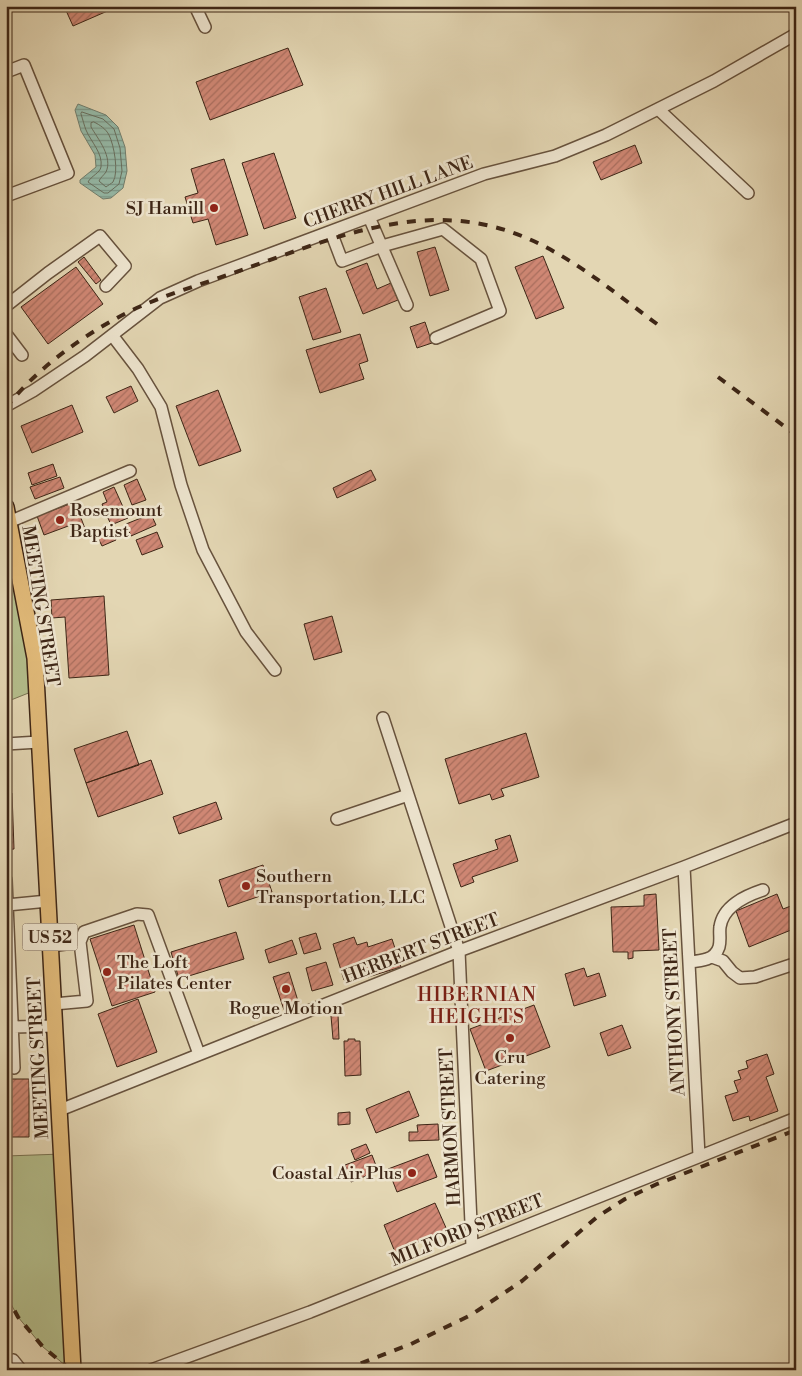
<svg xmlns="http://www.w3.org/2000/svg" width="802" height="1376" font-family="'Libre Bodoni',serif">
  <defs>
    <pattern id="water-rules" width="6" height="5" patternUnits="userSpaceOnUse" patternTransform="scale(1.25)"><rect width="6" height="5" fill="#96baa8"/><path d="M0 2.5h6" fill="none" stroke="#7c9788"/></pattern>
    <pattern id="building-hatch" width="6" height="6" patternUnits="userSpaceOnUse" patternTransform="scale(1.25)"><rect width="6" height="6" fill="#cf8774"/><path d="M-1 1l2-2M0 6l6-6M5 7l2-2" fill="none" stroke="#a96e5e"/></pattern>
  </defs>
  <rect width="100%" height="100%" fill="#e3d6b3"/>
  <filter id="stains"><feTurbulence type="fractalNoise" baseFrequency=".004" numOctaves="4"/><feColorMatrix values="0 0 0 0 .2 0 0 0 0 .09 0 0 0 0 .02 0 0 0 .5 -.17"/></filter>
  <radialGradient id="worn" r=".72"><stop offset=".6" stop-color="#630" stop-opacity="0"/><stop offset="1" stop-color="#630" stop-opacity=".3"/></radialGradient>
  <path fill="#b4be8c" stroke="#797251" d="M6 507 36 690 6 702Z
    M62 1154 71 1370 43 1347 18 1317 6 1295V1156Z"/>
  <path fill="url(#water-rules)" stroke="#737f6e" d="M78 104 106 115 118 127 125 147 127 171 123 188 111 198 103 199 80 183V180L96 167 95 155 81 131 75 110Z"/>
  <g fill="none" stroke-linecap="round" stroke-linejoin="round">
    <path stroke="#6a705f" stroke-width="1" d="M82 112 103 119 114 129 120 148 122 171 119 184 108 193H104L88 182C91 176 100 173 101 167 103 153 91 142 86 130 84 125 83 120 81 114Z
      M94 122C100 125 106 129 109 135 114 145 119 172 113 182 112 183 107 186 106 187L99 181C100 178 104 175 106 172 113 157 98 139 91 127V123Z"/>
  </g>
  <path fill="url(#building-hatch)" stroke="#3e2616" d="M64 6H119L73 26Z
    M288 48 303 85 210 120 196 82Z
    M635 145 642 163 601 180 593 162Z
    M274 153 296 218 264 229 242 163Z
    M224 159 248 235 216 245 208 219 193 223 185 197 198 193 191 169Z
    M435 247 449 290 430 296 417 252Z
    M543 256 564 308 536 319 515 267Z
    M84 257 101 280 96 284 78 262Z
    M367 263 377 289 391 283 398 300 363 314 346 271Z
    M76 267 103 304 48 344 21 307Z
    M326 288 341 332 313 340 299 297Z
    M425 322 432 343 417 348 410 327Z
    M360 334 368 361 359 364 364 379 320 393 306 350Z
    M131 386 138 401 114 413 106 397Z
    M218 390 241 451 199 466 176 406Z
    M72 405 83 432 32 453 21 426Z
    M53 464 57 476 32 485 28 473Z
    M371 470 376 480 337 498 333 488Z
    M60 477 64 488 35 499 30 487Z
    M137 479 146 500 132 505 124 485Z
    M114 487 128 518 111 525 102 504 107 502 103 492Z
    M75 502 87 534 76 538 71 525 44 535 37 516Z
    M151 514 156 525 131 536 126 524Z
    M111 528 116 540 102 546 96 534Z
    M157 532 163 547 142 555 136 540Z
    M104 596 109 675 69 678 65 617 52 618 51 600Z
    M332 616 342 652 314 660 304 624Z
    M127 731 139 765 86 783 74 749Z
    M526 733 539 777 501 789 504 796 492 800 490 794 459 804 445 759Z
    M151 760 163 794 98 817 86 783Z
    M6 793H12L14 849 6 850Z
    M216 802 222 819 179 834 173 817Z
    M510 835 518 861 472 877 474 882 461 887 453 864 498 849 495 840Z
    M263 865 272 892 228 907 219 880Z
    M656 894 659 950 633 951V958L628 959V952H613L611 907 644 906V895Z
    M777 894 783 909 796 904V928L749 947 736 911Z
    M134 925 155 992 112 1006 90 939Z
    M236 932 244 959 179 979 171 952Z
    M316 933 321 949 304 954 299 938Z
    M354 937 357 945 367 942 368 947 392 939 401 967 368 977 367 973 344 980 333 944Z
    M292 940 297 954 269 963 265 950Z
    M326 962 333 985 312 991 306 968Z
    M584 968 587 977 599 973 606 996 574 1006 565 974Z
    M289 972 298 1001 294 1003 295 1007 284 1010 273 977Z
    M138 999 157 1052 117 1067 98 1014Z
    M534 1005 550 1047 486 1071 470 1029Z
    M338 1014 339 1039H333L331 1016Z
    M622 1025 631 1048 608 1056 600 1033Z
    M348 1039H355V1041H360L361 1075 345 1076 344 1041H348Z
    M767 1054 774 1074 766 1077 778 1111 750 1121 749 1116 733 1121 725 1096 738 1092 734 1081 741 1079 738 1071 748 1068 746 1061Z
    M6 1079H29V1137H6Z
    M409 1091 419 1116 376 1133 366 1109Z
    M350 1112V1124L338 1125V1113Z
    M438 1124 439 1140 409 1141V1132H418L417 1125Z
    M366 1144 370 1153 355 1160 351 1150Z
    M428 1154 437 1177 397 1192 388 1169Z
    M372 1155 378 1171 351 1182 345 1165Z
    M435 1203 447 1230 395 1252 384 1225Z"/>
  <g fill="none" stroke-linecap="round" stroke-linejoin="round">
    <defs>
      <path id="minor" d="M195 6 205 27
        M6 72 24 65 68 173 6 196
        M658 109 748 193
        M369 217 407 305
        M331 232 342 261 382 246 443 229 481 259 500 311 436 338
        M6 306 48 273 100 236 125 266 106 286
        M6 334 22 355
        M112 335 138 369 161 407 181 485 203 550 246 632 275 670
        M6 406 33 391 85 356 160 298 198 281 484 174 555 156 606 135 714 81 796 34
        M9 522 130 471
        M383 718 459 951 472 1246
        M6 744 39 742
        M337 819 408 795
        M684 867 699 1156
        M6 880 14 1068
        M7 905 48 901
        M51 946 80 942 84 932 137 914 148 915 199 1054
        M712 957 723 961 732 972 740 978 755 977 791 965
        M689 962C701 961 715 960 719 947 721 940 719 933 720 927 723 906 745 896 763 890
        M54 1004 87 1001 80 942
        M13 1027 55 1026
        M60 1110 459 951 684 867 796 823
        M13 1360 21 1370
        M151 1370 310 1312 796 1118"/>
      <path id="major" d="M6 507 35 658 73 1370"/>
    </defs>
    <use href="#minor" stroke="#67523d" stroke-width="14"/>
    <use href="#major" stroke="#3e2616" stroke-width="18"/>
    <use href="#minor" stroke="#ede4ce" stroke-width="11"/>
    <use href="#major" stroke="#e2bb7a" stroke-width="15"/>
    <path stroke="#3e2616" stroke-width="4" stroke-dasharray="9 9" stroke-linecap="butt" d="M718 377 796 435
      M6 408C33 372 78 339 117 318 153 298 194 287 233 273 313 246 399 206 486 225 552 239 604 285 657 324
      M6 1295 18 1317 43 1347 71 1370
      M344 1370 411 1344 471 1315 522 1281 597 1217 625 1199 657 1184 796 1130"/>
  </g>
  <g fill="#8f2418" stroke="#ede4ce" stroke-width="2">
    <circle cx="214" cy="208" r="5"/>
    <circle cx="60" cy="520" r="5"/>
    <circle cx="246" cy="886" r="5"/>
    <circle cx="107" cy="972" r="5"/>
    <circle cx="286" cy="989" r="5"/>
    <circle cx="510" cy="1038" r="5"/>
    <circle cx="412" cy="1173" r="5"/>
  </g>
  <g text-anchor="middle" stroke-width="5" stroke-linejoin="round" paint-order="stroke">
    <rect fill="#ede4ce" stroke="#725f4d" stroke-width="1" x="22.5" y="923.5" width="55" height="27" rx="4"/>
    <g font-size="16" font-weight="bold" fill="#3e2616">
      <text x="50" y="943">US 52</text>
    </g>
    <g font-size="18" fill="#3e2616" stroke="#ede4ce">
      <text transform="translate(388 192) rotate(-20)" y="6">CHERRY HILL LANE</text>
      <text transform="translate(41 606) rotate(81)" y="6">MEETING STREET</text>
      <text transform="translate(421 948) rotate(-21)" y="6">HERBERT STREET</text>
      <text transform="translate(674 1012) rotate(-93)" y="6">ANTHONY STREET</text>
      <text transform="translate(38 1058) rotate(-93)" y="6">MEETING STREET</text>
      <text transform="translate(450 1127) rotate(-93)" y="6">HARMON STREET</text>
      <text transform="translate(467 1230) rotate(-22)" y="6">MILFORD STREET</text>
    </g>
    <g font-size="18" fill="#3e2616" stroke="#ede4ce" text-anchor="start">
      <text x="204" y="214" text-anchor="end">SJ Hamill</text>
      <text x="70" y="516">Rosemount<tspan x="70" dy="21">Baptist</tspan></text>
      <text x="256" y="882">Southern<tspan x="256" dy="21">Transportation, LLC</tspan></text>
      <text x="117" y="968">The Loft<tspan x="117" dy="21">Pilates Center</tspan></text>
      <text x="286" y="1014" text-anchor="middle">Rogue Motion</text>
      <text x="510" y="1063" text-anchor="middle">Cru<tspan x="510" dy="21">Catering</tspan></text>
      <text x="402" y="1179" text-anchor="end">Coastal Air Plus</text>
    </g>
    <g font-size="19" letter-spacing="1" fill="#7a1f14" stroke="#ede4ce">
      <text x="477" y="1001">HIBERNIAN<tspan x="477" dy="22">HEIGHTS</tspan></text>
    </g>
  </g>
  <rect width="802" height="1376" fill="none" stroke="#e3d6b3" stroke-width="25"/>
  <rect x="8" y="8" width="787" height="1361" fill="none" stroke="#3e2616" stroke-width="2.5"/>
  <rect x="12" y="12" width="777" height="1351" fill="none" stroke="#3e2616"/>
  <rect width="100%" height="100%" filter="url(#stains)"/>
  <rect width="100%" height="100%" fill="url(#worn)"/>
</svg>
